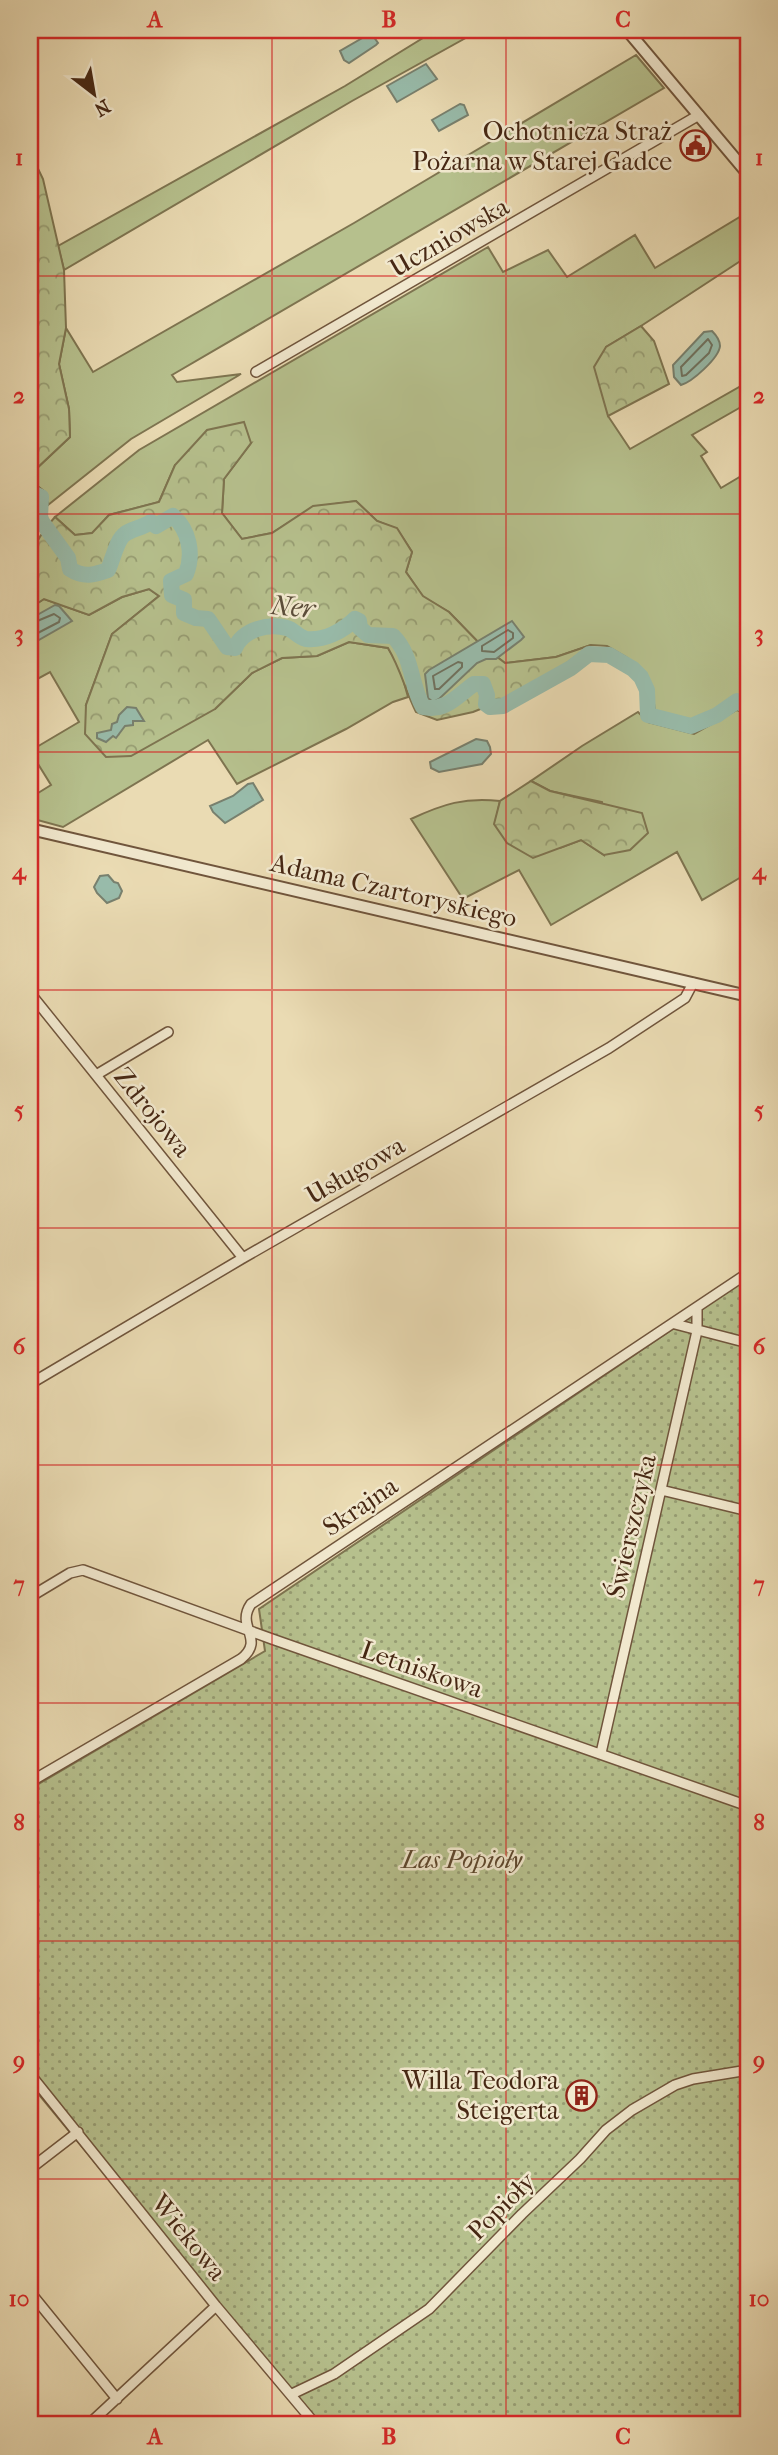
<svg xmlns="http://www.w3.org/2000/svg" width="778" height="2455" font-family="'IM FELL French Canon',serif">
  <defs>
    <pattern id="forest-crowns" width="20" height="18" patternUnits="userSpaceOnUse" patternTransform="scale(1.75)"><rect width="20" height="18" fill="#b6c08d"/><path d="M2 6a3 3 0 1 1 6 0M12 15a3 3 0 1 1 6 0" fill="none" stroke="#969c72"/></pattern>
    <pattern id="park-dots" width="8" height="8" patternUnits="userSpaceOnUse" patternTransform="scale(1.75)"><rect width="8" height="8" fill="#b6c08d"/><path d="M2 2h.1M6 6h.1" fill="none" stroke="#969c72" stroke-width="1.8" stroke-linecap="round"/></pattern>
  </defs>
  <rect width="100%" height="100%" fill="#eadbb3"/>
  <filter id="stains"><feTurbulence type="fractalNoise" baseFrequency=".00286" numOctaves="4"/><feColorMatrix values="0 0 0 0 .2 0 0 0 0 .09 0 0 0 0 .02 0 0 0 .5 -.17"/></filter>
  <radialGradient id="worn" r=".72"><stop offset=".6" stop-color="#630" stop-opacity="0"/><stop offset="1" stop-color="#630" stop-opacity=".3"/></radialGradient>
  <path fill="#b6c08d" stroke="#7e7450" stroke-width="2" d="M436 30H480L352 101 64 270 58 246 345 86Z
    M636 55 664 88 172 375 177 382 241 374 131 439 48 505 45 492 35 484V470L70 437 69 409 59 364 66 328 93 372 354 223Z
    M748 212V256L641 326 606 347 608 416 630 449 748 382V403L692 435 707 452 701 456 721 488 748 472V701L738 696 716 710 692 720 655 711 652 689 643 671 626 657 607 646 591 645 556 657 505 663 480 644 449 612 423 597 406 572 412 552 397 529 377 521 356 501 313 507 272 533 242 539 222 513 224 479 251 443 175 465 159 502 109 515 93 533 75 535 55 517 139 450 488 247 503 272 548 250 567 277 635 235 655 268Z
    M149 589 159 596 112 634 86 705 215 709 252 673 282 658 317 656 349 642 388 648 400 668 408 697 393 702 346 729 237 784 208 740 63 827 30 818V798L51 785 30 751 79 722 50 672 30 683V608L44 599 89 615 122 597Z
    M737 710 748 715V873L702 900 677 852 551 925 519 870 463 899 411 819C443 804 465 797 500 801L495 824 560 848 581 840 604 855 602 802 550 791 531 781 582 746 638 712 648 722 694 734Z"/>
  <path fill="url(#forest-crowns)" stroke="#7e7450" stroke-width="2" d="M30 152 43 179 64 270 66 328 59 364 69 409 70 437 35 470V484L45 492 48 505 30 522Z
    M641 326 654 341 669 384 608 416 594 367 606 347Z
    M244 422 251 443 224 479 222 513 242 539 272 533 313 506 356 501 377 521 397 528 412 552 406 572 423 596 449 612 480 644 505 663 556 657 591 645 564 665 508 698 473 712 437 720 416 712C405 690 401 670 388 648L349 642 317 656 282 658 252 673 215 709 131 756 106 757 85 734 86 705 112 634 159 596 149 589 122 597 89 615 44 599 30 608C30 564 24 552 55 517L75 535 92 533 109 515 159 502 175 465 207 430Z
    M531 781 550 791 642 813 648 833 630 850 604 855 581 840 533 858 507 843 494 824 500 801Z"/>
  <path fill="url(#park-dots)" stroke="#7e7450" stroke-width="2" d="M748 1278V2425H312L30 2084V1789L265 1651 259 1609Z"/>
  <path fill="#98bbaa" stroke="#78806e" stroke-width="2" d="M371 33 378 43 376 45 349 63 344 60 340 51Z
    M426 64 437 79 397 102 387 86Z
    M460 104 464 105 468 115 439 131 432 120Z
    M712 331C716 335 720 340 720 346 719 358 692 382 681 385L674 377 673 365 704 332Z
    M55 605 59 606 72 621 30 645V619Z
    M512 621 524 637 521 640 496 659H486L477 663 439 699 433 702 428 698 425 674 429 670Z
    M127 707 136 708 144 721H133V725L125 726 116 738 113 736 106 742 97 738V733L111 730 112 724 117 722 119 715Z
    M476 739 487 741 490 747 491 754 482 764 439 772 431 768 430 762Z
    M253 783 263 800 225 823 213 812 210 806 233 796 248 784Z
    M108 875 114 882 118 883 122 891 119 898 107 903 97 893 94 887 100 876Z"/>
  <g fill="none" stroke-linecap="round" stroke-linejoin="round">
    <path stroke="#70725f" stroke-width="2" d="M708 339 712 345 709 353 686 375 682 376 681 367Z
      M30 624 54 614 60 618 59 622 30 637
      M508 630 513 633V638L494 652 482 651V646Z
      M458 662 462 663V667L439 689H435L433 676Z"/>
    <path stroke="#98bbaa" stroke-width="16" d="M30 492 41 497 40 517 42 522 68 558 70 569C84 578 94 575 108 570 113 559 117 539 125 534 131 529 142 528 151 522L156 526 173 516C189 530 194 554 186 574L171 581 172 595 184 600V613L196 618 208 619 227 647 235 648C243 629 269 623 287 628 294 630 298 637 306 639 324 641 343 631 355 619L359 621 360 628 368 635 393 636C413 656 410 684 423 707 446 712 457 696 474 684H483L487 695 486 704 490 707 503 706 571 668 589 654 609 655 633 669 641 677 647 690 648 715 691 726 717 715 737 701 748 707"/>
    <defs>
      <path id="minor" d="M256 372 699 115
        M30 993 243 1258
        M96 1075 168 1032
        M675 1324 748 1343
        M30 1384 243 1258 609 1048 685 998 693 983
        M661 1490 748 1511
        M30 1597 70 1573 83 1570 272 1639 748 1806
        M601 1753 697 1331V1308
        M30 1782 241 1659C266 1639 235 1627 251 1604L748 1273
        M30 2074 216 2306 316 2425
        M30 2169 78 2132
        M30 2292 117 2399
        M292 2394 334 2374 429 2309 522 2214 580 2159 606 2130 632 2110 675 2085 693 2079 748 2070
        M88 2425 216 2306"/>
      <path id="tertiary" d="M627 30 748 174
        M30 829 748 996"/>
    </defs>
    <use href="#minor" stroke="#70553c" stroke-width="12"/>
    <use href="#tertiary" stroke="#70553c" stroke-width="14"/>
    <use href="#minor" stroke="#f1e8ce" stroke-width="9"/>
    <use href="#tertiary" stroke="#f1e8ce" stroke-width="10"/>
  </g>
  <path fill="none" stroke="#d62828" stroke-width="2" stroke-opacity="0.55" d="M272 30V2425M506 30V2425M30 276H748M30 514H748M30 752H748M30 990H748M30 1228H748M30 1465H748M30 1703H748M30 1941H748M30 2179H748"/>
  <defs>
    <symbol id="civic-ring" viewBox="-11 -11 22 22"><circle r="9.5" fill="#f1e8ce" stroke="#8f2418" stroke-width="1.5"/><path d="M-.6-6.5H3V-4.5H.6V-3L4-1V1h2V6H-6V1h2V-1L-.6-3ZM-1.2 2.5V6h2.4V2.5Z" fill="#8f2418"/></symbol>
    <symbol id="building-ring" viewBox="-11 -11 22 22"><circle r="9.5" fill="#f1e8ce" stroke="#8f2418" stroke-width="1.5"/><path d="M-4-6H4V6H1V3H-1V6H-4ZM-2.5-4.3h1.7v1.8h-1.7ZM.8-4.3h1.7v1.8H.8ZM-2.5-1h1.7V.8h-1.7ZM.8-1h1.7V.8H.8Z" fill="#8f2418"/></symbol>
  </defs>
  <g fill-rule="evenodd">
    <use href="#civic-ring" x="678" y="128" width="35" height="35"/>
    <use href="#building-ring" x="564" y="2078" width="35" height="35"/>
  </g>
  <g text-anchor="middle" stroke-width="5" stroke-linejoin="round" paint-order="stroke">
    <g font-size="26" fill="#472814" stroke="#f1e8ce" text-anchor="end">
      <text x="672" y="140">Ochotnicza Straż<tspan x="672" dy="30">Pożarna w Starej Gadce</tspan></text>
      <text x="559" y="2089">Willa Teodora<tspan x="559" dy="30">Steigerta</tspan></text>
    </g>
    <g font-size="26" fill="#472814" stroke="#f1e8ce">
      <text transform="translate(449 237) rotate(-30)" y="9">Uczniowska</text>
      <text transform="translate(394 890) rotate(13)" y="9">Adama Czartoryskiego</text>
      <text transform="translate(153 1112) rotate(51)" y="9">Zdrojowa</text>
      <text transform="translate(355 1170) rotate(-30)" y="9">Usługowa</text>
      <text transform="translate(360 1506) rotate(-34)" y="9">Skrajna</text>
      <text transform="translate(631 1526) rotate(-77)" y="9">Świerszczyka</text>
      <text transform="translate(422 1669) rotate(19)" y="9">Letniskowa</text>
      <text transform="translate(501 2206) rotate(-45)" y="9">Popioły</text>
      <text transform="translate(189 2237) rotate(51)" y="9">Wiekowa</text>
    </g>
    <g font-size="26" font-style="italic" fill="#5d462c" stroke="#f1e8ce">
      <text x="462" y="1868">Las Popioły</text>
    </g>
    <g font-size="28" font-style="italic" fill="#5b4d3a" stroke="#f1e8ce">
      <text transform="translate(293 606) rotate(5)" y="10">Ner</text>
    </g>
  </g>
  <rect width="778" height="2455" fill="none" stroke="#eadbb3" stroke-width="77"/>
  <g transform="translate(94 94) rotate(149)" stroke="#f1e8ce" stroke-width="5" paint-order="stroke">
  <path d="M0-5L12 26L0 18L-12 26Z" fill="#472814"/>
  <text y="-10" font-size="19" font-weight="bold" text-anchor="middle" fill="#472814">N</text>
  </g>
  <rect x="38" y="38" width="702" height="2378" fill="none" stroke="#d62828" stroke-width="2.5"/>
  <g font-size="23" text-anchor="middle" font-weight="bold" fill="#d62828">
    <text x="155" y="27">A</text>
    <text x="389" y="27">B</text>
    <text x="623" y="27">C</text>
    <text x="19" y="165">1</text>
    <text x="759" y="165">1</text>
    <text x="19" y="403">2</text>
    <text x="759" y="403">2</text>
    <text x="19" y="641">3</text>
    <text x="759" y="641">3</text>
    <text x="19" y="879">4</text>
    <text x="759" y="879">4</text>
    <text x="19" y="1117">5</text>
    <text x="759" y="1117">5</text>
    <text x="19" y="1354">6</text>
    <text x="759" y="1354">6</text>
    <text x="19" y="1592">7</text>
    <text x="759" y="1592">7</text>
    <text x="19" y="1830">8</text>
    <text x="759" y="1830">8</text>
    <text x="19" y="2068">9</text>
    <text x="759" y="2068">9</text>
    <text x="19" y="2306">10</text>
    <text x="759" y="2306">10</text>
    <text x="155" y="2444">A</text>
    <text x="389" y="2444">B</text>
    <text x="623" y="2444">C</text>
  </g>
  <rect width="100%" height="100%" filter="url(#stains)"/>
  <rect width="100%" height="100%" fill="url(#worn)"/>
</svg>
